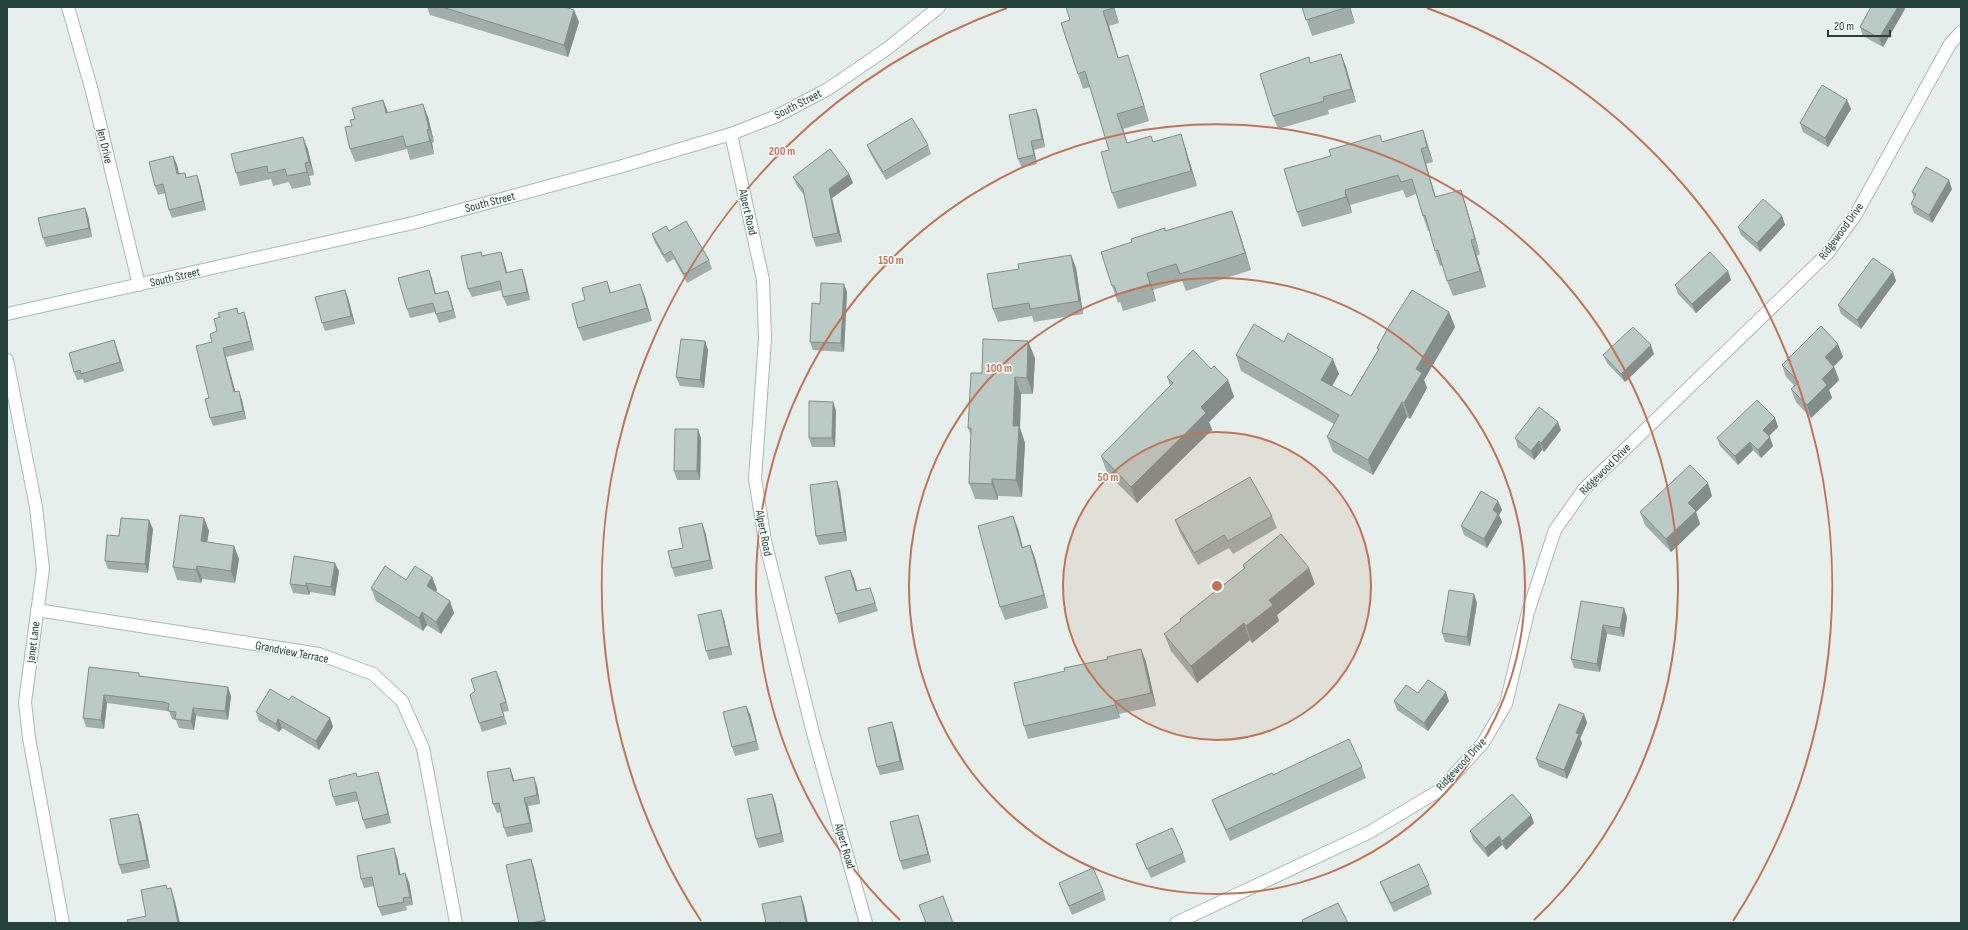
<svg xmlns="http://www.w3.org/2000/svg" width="1968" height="930" font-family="'Sofia Sans Condensed',sans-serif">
  <rect width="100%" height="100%" fill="#e6efeb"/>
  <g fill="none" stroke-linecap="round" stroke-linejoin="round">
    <defs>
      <path id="street" d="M68 7 92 91 139 285
        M731 134 763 280 765 339 755 479 765 541 813 733 866 923
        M7 360 36 507 43 569 25 702 29 738 63 923
        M37 610 319 654 373 674 402 701 423 748 456 923
        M1176 923 1370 832 1440 790 1483 743 1506 704 1528 612 1555 530 1584 489 1827 254 1855 216 1950 44 1961 32"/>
      <path id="secondary" d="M7 314 413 223 619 167 731 134 777 116 828 89 888 48 939 7"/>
    </defs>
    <use href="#street" stroke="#a8b8b2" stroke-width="14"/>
    <use href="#secondary" stroke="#a4bbb3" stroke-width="14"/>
    <use href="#street" stroke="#fff" stroke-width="12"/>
    <use href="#secondary" stroke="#fff" stroke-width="12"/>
  </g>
  <path fill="#a1aea9" d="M427 7H565L579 22 568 57 430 15Z
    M1114 7 1119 23 1109 26 1118 58 1133 70 1149 121 1123 129 1127 143 1151 136 1153 142 1181 134 1186 150 1197 186 1118 209 1112 193 1109 150 1090 87 1083 89 1061 23Z
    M1302 7H1350L1355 23 1312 36Z
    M1905 9 1883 47 1863 36 1860 27Z
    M1341 54 1346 67 1356 102 1328 110 1329 114 1278 129 1273 116 1311 63Z
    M383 100 388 112 428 117 434 142 432 143 434 154 410 160 407 149 355 162 350 149 352 126 355 119Z
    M1847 100 1851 109 1828 147 1803 132 1800 123Z
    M1036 109 1039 117 1045 147 1034 150 1037 164 1022 168 1018 159Z
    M1423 130 1433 162 1426 164 1436 197 1461 190 1466 206 1480 254 1477 256 1486 287 1453 296 1447 281 1443 265 1440 266 1435 251 1429 231H1428L1423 216 1416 194 1406 198 1403 190 1350 205 1352 213 1302 227 1297 212 1331 156Z
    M303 137 308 150 314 175 309 176 311 185 292 189 289 182 273 186 271 179 240 186 236 173Z
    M867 145H928L931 154 886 180 870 153Z
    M173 156 177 165 179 174 185 173 186 177 200 184 206 210 172 218 169 210 165 193 158 195 155 186Z
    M849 174 853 183 832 198 842 242 816 247 813 238 804 195 797 186 793 177Z
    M1952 189 1932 223 1914 213 1911 204 1914 198 1912 192Z
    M85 208 88 216 92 237 46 247 43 238Z
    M1232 211 1238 228 1251 270 1186 291 1182 281 1153 290 1156 301 1123 311 1120 302 1118 303 1112 286 1132 242 1166 231Z
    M1782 216 1785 225 1760 252 1741 235 1738 227Z
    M669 231 709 260 712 269 687 283 674 259 667 263 655 243 652 234Z
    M501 252 504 261 507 272 522 269 525 278 530 300 507 306 503 297 502 290 472 297 468 289 482 256Z
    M1071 255 1076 268 1083 314 1034 322 1032 316 998 322 993 309 1019 269Z
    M429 270 432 279 436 294 448 291 451 300 456 318 439 323 435 312 410 318 407 309Z
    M1728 271 1731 280 1696 313 1678 294 1675 285Z
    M1893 272 1896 281 1861 329 1841 314 1838 305Z
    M607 281 611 292 645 297 652 321 583 341 578 328 585 300Z
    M345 290 348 298 355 324 325 331 322 323Z
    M847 292 844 352 813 350 810 342 820 304Z
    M1449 312 1455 327 1424 380 1427 388 1410 419 1407 417 1373 475 1333 452 1327 437 1334 424 1241 371 1236 355 1339 374 1332 386 1351 396 1378 350 1377 348Z
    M239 313 247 321 254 350 226 357 235 392 242 400 246 419 213 426 210 418 209 398 217 331Z
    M114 340 124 371 84 383 83 379 77 380 74 372Z
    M705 341 708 350 704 388 680 386 676 377Z
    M1838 344 1843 357 1834 366 1839 380 1829 390 1832 398 1811 418 1796 402 1791 389 1795 386 1786 377 1782 365Z
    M1654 354 1625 382 1607 363 1603 355Z
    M1035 358 1033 394H1021L1020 428 1025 443 1022 497 998 496V500L975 499 969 483 971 435 968 428 982 373Z
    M1167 377 1228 380 1234 397 1209 422 1212 430 1137 503 1107 473 1101 456 1170 386Z
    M836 410 835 447H812L809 438Z
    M1775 418 1778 427 1768 436 1773 446 1761 458 1753 450 1738 465 1720 446 1717 438Z
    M1561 430 1544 452 1542 450 1534 460 1518 447 1515 438Z
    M701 438 700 480H677L674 471Z
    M837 481 840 490 847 541 819 545 816 536Z
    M1712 496 1696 512 1700 524 1671 552 1645 525 1640 512Z
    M1498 501 1502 510 1499 515 1502 522 1487 548 1464 535 1461 526Z
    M1013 516 1018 529 1023 547 1030 545 1035 558 1048 608 1005 620 1000 607Z
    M1272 516 1277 528 1233 554 1229 548 1198 565 1180 533 1175 520Z
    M204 518 209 531 207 542 234 546 239 559 235 583 202 579 201 583 177 580 173 567Z
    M153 529 148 573 108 569 105 561 119 536Z
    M705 531 713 569 675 577 672 568 683 548Z
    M1243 565 1315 584 1277 615 1279 621 1252 643 1250 640 1197 683 1171 651 1164 634 1181 622 1180 619 1244 569Z
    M850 570 857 591 873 596 878 611 839 623 836 614Z
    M339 571 335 596 310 592 309 595 293 593 290 584Z
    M432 577 437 590 436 592 454 613 441 634 427 625 423 631 376 601 371 588 406 580Z
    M1581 601 1627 617 1624 637 1607 634 1600 672 1574 668 1571 659Z
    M1477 603 1470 646 1445 642 1442 633Z
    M724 619 732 655 709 660 706 651Z
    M1141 649 1146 662 1156 706 1119 714 1120 718 1028 739 1024 726 1065 671Z
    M89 667 141 676 231 696 228 720 196 716 194 730 179 728 176 720 172 719 169 711H167L107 703 104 729 86 727 83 718Z
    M500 680 509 711 503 712 507 724 482 732 479 723Z
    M1418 693 1449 701 1428 731 1397 710 1394 701Z
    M289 700 330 718 333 727 319 750 282 728 279 732 259 721 256 712Z
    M750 714 759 750 735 756 732 747Z
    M1584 714 1587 723 1580 739 1582 743 1567 779 1539 767 1536 759Z
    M895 731 904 770 880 775 877 767Z
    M1362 767 1366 778 1230 841 1216 811 1212 800 1273 775Z
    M510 768 514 781 537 786 540 804 528 806 533 832 507 837 504 828 501 812 497 813 493 804Z
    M378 772 381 781 391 823 366 829 363 820 358 801 336 806 333 797 357 777Z
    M772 794 775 802 784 842 759 848 756 839Z
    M141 822 150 868 122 874 119 865Z
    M921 823 931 862 903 870 900 861Z
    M1534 823 1506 850 1502 845 1488 857 1473 840 1470 831Z
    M1136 844 1183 853 1186 862 1151 878 1139 853Z
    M397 857 400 874 409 882 413 905 406 906 407 910 382 916 378 907 374 886 364 888 361 879Z
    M534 868 546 923H519Z
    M1380 882 1429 885 1432 894 1394 912 1383 890Z
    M1059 883 1103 891 1106 900 1072 915 1062 892Z"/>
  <path fill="#838d89" d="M1113 7H1114L1119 23Z
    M1349 7H1350L1355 23Z
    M1898 7H1904L1905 9 1883 47 1879 38Z
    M574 10 579 22 568 57 564 45Z
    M1103 11 1109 26 1123 73 1118 58Z
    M1341 54 1346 67 1356 102 1351 89Z
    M1128 55 1133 70 1149 121 1144 106Z
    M383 100 388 113H386Z
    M1847 100 1851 109 1828 147 1825 138Z
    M423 104 428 117 434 142 429 129Z
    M1036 109 1039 117 1045 147 1042 139Z
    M1117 114 1123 129 1132 158 1127 143Z
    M427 130 432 143 434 154 430 141Z
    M1423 130 1433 162 1427 147Z
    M1181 134 1186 150 1197 186 1191 171Z
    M303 137 308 150 314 175 309 162Z
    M1031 141 1034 150 1037 164 1034 155Z
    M1421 149 1426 164 1440 213 1435 197Z
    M173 156 177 165 181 183 177 174Z
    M305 163 309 176 311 185 307 172Z
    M849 174 853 183 832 198 842 242 838 233 829 189Z
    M197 175 200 184 206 210 203 201Z
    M1949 180 1952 189 1932 223 1929 215Z
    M1345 190 1350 205 1352 213 1346 197Z
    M1461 190 1466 206 1480 254 1475 239Z
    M85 208 88 216 92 237 89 228Z
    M1232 211 1238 228 1251 270 1245 253Z
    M1782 216 1785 225 1760 252 1757 243Z
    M1471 240 1477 256 1486 287 1480 271Z
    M501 252 504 261 509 281 506 273Z
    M1071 255 1076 268 1083 314 1079 301Z
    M522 269 525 278 530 300 527 292Z
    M429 270 432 279 438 303 435 294Z
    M1728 271 1731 280 1696 313 1692 304Z
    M1893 272 1896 281 1861 329 1857 320Z
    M1147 273 1153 290 1156 301 1150 284Z
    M640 284 645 297 652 321 647 308Z
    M844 284 847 292 844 352 841 343Z
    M345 290 348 298 355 324 351 316Z
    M448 291 451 300 456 318 453 310Z
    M244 312 247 321 254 350 251 341Z
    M1449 312 1455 327 1424 380 1427 388 1410 419 1404 403 1416 369Z
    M114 340 117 348 124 371 120 362Z
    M705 341 708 350 704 388 700 380Z
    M1028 341 1035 358 1033 394 1027 378Z
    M1838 344 1843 357 1830 370 1825 357Z
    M1651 345 1654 354 1625 382 1621 374Z
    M223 348 226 357 238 401 234 392Z
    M1333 359 1339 374 1327 395 1321 380Z
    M1834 367 1839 380 1829 390 1832 398 1811 418 1807 405 1822 379Z
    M1015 377 1021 394 1020 428 1025 443 1022 497 1016 480 1013 426Z
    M1228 380 1234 397 1209 422 1212 430 1137 503 1131 487 1201 407Z
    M239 391 242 400 246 419 243 411Z
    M833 402 836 410 835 447 832 438Z
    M1402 402 1407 417 1373 475 1368 460Z
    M1775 418 1778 427 1766 439 1763 430Z
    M1558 422 1561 430 1544 452 1541 443Z
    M698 429 701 438 700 480 697 471Z
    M1770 437 1773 446 1761 458 1758 450Z
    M1539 441 1542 450 1534 460 1531 451Z
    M1750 442 1753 450 1738 465 1735 456Z
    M992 479 998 496V500L992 484Z
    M837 481 840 490 847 541 844 532Z
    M1708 483 1712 496 1696 512 1700 524 1671 552 1666 539 1688 503Z
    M1498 501 1502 510 1499 515 1502 522 1487 548 1484 539 1493 510Z
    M1013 516 1018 529 1026 561 1022 548Z
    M204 518 209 531 205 554 201 541Z
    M149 520 153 529 148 573 145 564Z
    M702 523 705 531 713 569 710 560Z
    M1030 545 1035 558 1048 608 1044 595Z
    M234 546 239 559 235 583 231 571Z
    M335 563 339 571 335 596 331 587Z
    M197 566 202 579 201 583 196 570Z
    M1309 568 1315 584 1277 615 1279 621 1252 643 1246 626 1269 600Z
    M850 570 854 578 860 600 856 591Z
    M432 577 437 590 431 599 427 586Z
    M306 583 310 592 309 595 306 586Z
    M1474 594 1477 603 1470 646 1467 637Z
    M450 601 454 613 441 634 436 622Z
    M1624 608 1627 617 1624 637 1620 628Z
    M721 610 724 619 732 655 729 646Z
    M422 612 427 625 423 631 419 618Z
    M1244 623 1250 640 1197 683 1191 666Z
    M1603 625 1607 634 1600 672 1597 664Z
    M1141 649 1146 662 1156 706 1151 693Z
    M496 671 500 680 509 711 506 702Z
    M228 687 231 696 228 720 225 711Z
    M1446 692 1449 701 1428 731 1424 723Z
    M104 695 107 703 104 729 101 720Z
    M1115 701 1119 714 1120 718 1115 705Z
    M746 706 750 714 759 750 756 741Z
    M193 708 196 716 194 730 191 721Z
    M1584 714 1587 723 1580 739 1582 743 1567 779 1564 770 1576 733Z
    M330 718 333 727 319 750 316 741Z
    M278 719 282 728 279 732 276 724Z
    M892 722 895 731 904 770 900 761Z
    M510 768 513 776 516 790 513 781Z
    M378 772 381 781 391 823 388 814Z
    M534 777 537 786 540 804 537 795Z
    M772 794 775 802 784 842 781 833Z
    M524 798 528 806 533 832 530 823Z
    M138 814 141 822 150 868 147 860Z
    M918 815 921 823 931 862 928 854Z
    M1531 815 1534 823 1506 850 1502 841Z
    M1499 836 1502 845 1488 857 1485 848Z
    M394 848 397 857 402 883 399 875Z
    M531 859 534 868 546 923 545 920Z
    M405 873 409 882 413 905 410 897Z
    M171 888 175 901 180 923H178Z
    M801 896 804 905 808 923H806Z"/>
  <path fill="#bbcac4" stroke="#838d89" d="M442 7H565L574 10 564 45Z
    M1066 7H1113V8L1103 11 1118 58 1128 55 1144 106 1117 114 1127 143 1151 136 1153 142 1181 134 1191 171 1112 193 1101 152 1109 150 1085 71 1078 74 1061 23 1070 20Z
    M1302 7H1348L1306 20Z
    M1871 7H1898L1879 38 1860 27Z
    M1341 54 1351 89 1323 97 1324 101 1273 116 1260 74 1309 57 1310 63Z
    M1822 85 1847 100 1825 138 1800 123Z
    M383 100 386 113 423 104 429 129 427 130 430 141 406 147 403 136 350 149 345 127 352 126 350 120 355 119 352 108Z
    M1036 109 1042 139 1031 141 1034 155 1018 159 1009 115Z
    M912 118 928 145 883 172 867 145Z
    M1423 130 1427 147 1421 149 1435 197 1461 190 1475 239 1471 240 1480 271 1447 281 1438 250 1435 251 1425 215 1423 216 1412 179 1401 182 1398 175 1345 190 1346 197 1297 212 1284 169 1331 156 1329 150 1380 135 1382 142Z
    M303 137 309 162 305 163 307 172 287 176 285 169 268 173 267 166 236 173 231 154Z
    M830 149 849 174 829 189 838 233 813 238 803 189 793 177Z
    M173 156 177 174 185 173 186 178 197 175 203 201 169 210 163 184 155 186 149 162Z
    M1926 167 1949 180 1929 215 1911 204 1916 194 1912 192Z
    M1763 199 1782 216 1757 243 1738 227Z
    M85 208 89 228 43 238 38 218Z
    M1232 211 1245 253 1180 274 1176 264 1147 273 1150 284 1117 294 1114 285 1112 286 1101 252 1132 242 1131 239 1165 228V231Z
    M686 221 709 260 684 274 671 251 664 255 652 234 666 226 669 231Z
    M481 252 482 256 501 252 506 273 522 269 527 292 503 297 500 281 468 289 461 256Z
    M1710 252 1728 271 1692 304 1675 285Z
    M1071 255 1079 301 1030 309 1029 303 993 309 987 274 1019 269 1018 264Z
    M1873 258 1893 272 1857 320 1838 305Z
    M429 270 435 294 448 291 453 310 436 314 433 303 407 309 398 278Z
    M607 281 610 293 640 284 647 308 578 328 572 304 585 300 582 288Z
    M821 283 844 284 841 343 810 342 812 303 820 304Z
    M345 290 351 316 322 323 315 297Z
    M1412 290 1449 312 1416 369 1422 373 1404 403 1402 402 1368 460 1327 437 1339 415 1236 355 1254 324 1284 342 1288 333 1333 359 1321 380 1351 396 1379 349 1377 348 1388 328Z
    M237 308 238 314 244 312 251 341 223 348 234 392 239 391 243 411 210 418 205 399 209 398 196 346 212 342 210 334 217 331 214 319 220 317 218 313Z
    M1821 326 1838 344 1825 357 1834 367 1822 379 1827 385 1807 405 1791 389 1799 382 1782 365Z
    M1633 327 1651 345 1621 374 1603 355Z
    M681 339 705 341 700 380 676 377Z
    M983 339 1028 341 1027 378 1015 377 1013 426H1019L1016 480 992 479V484L969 483 971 428H968L971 373H982Z
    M114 340 120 362 81 374 80 370 74 372 69 353Z
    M1193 350 1211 369 1214 366 1228 380 1201 407 1206 413 1131 487 1101 456 1173 383 1167 377Z
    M1757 400 1775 418 1763 430 1770 437 1758 450 1750 442 1735 456 1717 438Z
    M809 401 833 402 832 438H809Z
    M1539 407 1558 422 1541 443 1539 441 1531 451 1515 438Z
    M675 429H698L697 471H674Z
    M1690 465 1708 483 1688 503 1696 511 1666 539 1640 512Z
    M1250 477 1272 516 1228 541 1224 535 1194 553 1175 520Z
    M837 481 844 532 816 536 810 485Z
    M1481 491 1498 501 1493 510 1498 514 1484 539 1461 526Z
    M180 515 204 518 201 541 234 546 231 571 197 566 196 570 173 567Z
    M1013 516 1022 548 1030 545 1044 595 1000 607 978 526Z
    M121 518 149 520 145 564 105 561 107 535 119 536Z
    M702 523 710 560 672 568 668 551 683 548 679 528Z
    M1281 534 1309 568 1269 600 1273 605 1246 626 1244 623 1191 666 1164 634 1181 621 1180 619 1245 568 1243 565Z
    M294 556 335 563 331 587 306 583V586L290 584Z
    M385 566 406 580 415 566 432 577 427 586 450 601 436 622 422 612 419 618 371 588Z
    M850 570 856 591 870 588 875 603 836 614 825 577Z
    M1449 590 1474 594 1467 637 1442 633Z
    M1581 601 1624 608 1620 628 1603 625 1597 664 1571 659Z
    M721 610 729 646 706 651 698 615Z
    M1141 649 1151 693 1115 701V705L1024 726 1014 683 1065 671 1064 668 1108 659 1107 657Z
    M89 667 139 673V676L228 687 225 711 193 708 191 721 175 719 176 712 168 711 169 704 164 702 104 695 101 720 83 718Z
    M496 671 506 702 500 704 504 716 479 723 470 695 475 691 471 679Z
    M1428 680 1446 692 1424 723 1394 701 1406 685 1418 693Z
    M270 689 289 700 292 696 330 718 316 741 278 719 276 724 256 712Z
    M1559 704 1584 714 1576 733 1579 734 1564 770 1536 759Z
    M746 706 756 741 732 747 723 712Z
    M892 722 900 761 877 767 868 728Z
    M1349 739 1362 767 1226 830 1212 800 1272 773 1273 775Z
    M510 768 513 781 534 777 537 795 524 798 530 823 504 828 499 803 493 804 487 772Z
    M378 772 388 814 363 820 356 792 333 797 329 780 356 773 357 777Z
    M772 794 781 833 756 839 747 799Z
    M1512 794 1531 815 1502 841 1499 836 1485 848 1470 831Z
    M138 814 147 860 119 865 110 819Z
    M918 815 928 854 900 861 890 822Z
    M1172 828 1183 853 1147 869 1136 844Z
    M394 848 399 875 405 873 410 897 403 898 404 902 378 907 372 877 361 879 357 856Z
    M531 859 545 920 532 923H519L506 865Z
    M1419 864 1429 885 1391 903 1380 882Z
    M1093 868 1103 891 1069 906 1059 883Z
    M166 885 167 889 171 888 178 923H128L127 920 146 916 141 890Z
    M801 896 806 923H781V922L776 923H766L762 904Z
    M943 896 953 923H926L919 905Z
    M1338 903 1348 923H1303L1302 920Z"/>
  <circle cx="1217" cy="586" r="154" fill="#c07456" fill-opacity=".12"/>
  <g fill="none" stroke="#c07456" stroke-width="2">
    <circle cx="1217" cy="586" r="154"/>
    <circle cx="1217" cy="586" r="308"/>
    <path d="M900 920A461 461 0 1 1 1534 920"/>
    <path d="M701 921A615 615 0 0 1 1007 8M1427 8A615 615 0 0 1 1733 921"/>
  </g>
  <g text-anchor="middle" stroke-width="3" stroke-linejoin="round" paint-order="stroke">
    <g font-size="12" fill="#24423a" stroke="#f7fbf9">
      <text transform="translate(798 104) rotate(-27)" y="4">South Street</text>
      <text transform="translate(105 146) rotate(77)" y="4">Jen Drive</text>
      <text transform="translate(490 202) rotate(-15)" y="4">South Street</text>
      <text transform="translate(748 212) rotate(77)" y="4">Alpert Road</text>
      <text transform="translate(1841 231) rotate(-54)" y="4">Ridgewood Drive</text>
      <text transform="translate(175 277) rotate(-13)" y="4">South Street</text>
      <text transform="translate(1605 469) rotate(-45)" y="4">Ridgewood Drive</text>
      <text transform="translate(764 533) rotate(79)" y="4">Alpert Road</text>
      <text transform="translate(33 642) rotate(-83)" y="4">Janet Lane</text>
      <text transform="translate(292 652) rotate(11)" y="4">Grandview Terrace</text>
      <text transform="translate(1461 764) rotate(-47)" y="4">Ridgewood Drive</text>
      <text transform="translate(845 846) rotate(74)" y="4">Alpert Road</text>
    </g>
  </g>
  <circle cx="1217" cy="586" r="6" fill="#c07456" stroke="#f7fbf9" stroke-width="2"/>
  <g font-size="12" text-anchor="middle" font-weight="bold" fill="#c07456" stroke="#f7fbf9" stroke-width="3" stroke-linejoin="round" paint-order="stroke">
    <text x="782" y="155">200 m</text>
    <text x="891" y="264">150 m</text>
    <text x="999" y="372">100 m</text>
    <text x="1108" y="481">50 m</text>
  </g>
  <rect width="1968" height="930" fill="none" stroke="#24423a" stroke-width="16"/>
  <path d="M1828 30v6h62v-6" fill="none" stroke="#24423a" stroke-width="2"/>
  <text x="1834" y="30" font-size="12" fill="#24423a" stroke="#f7fbf9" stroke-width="3" paint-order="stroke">20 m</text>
</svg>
